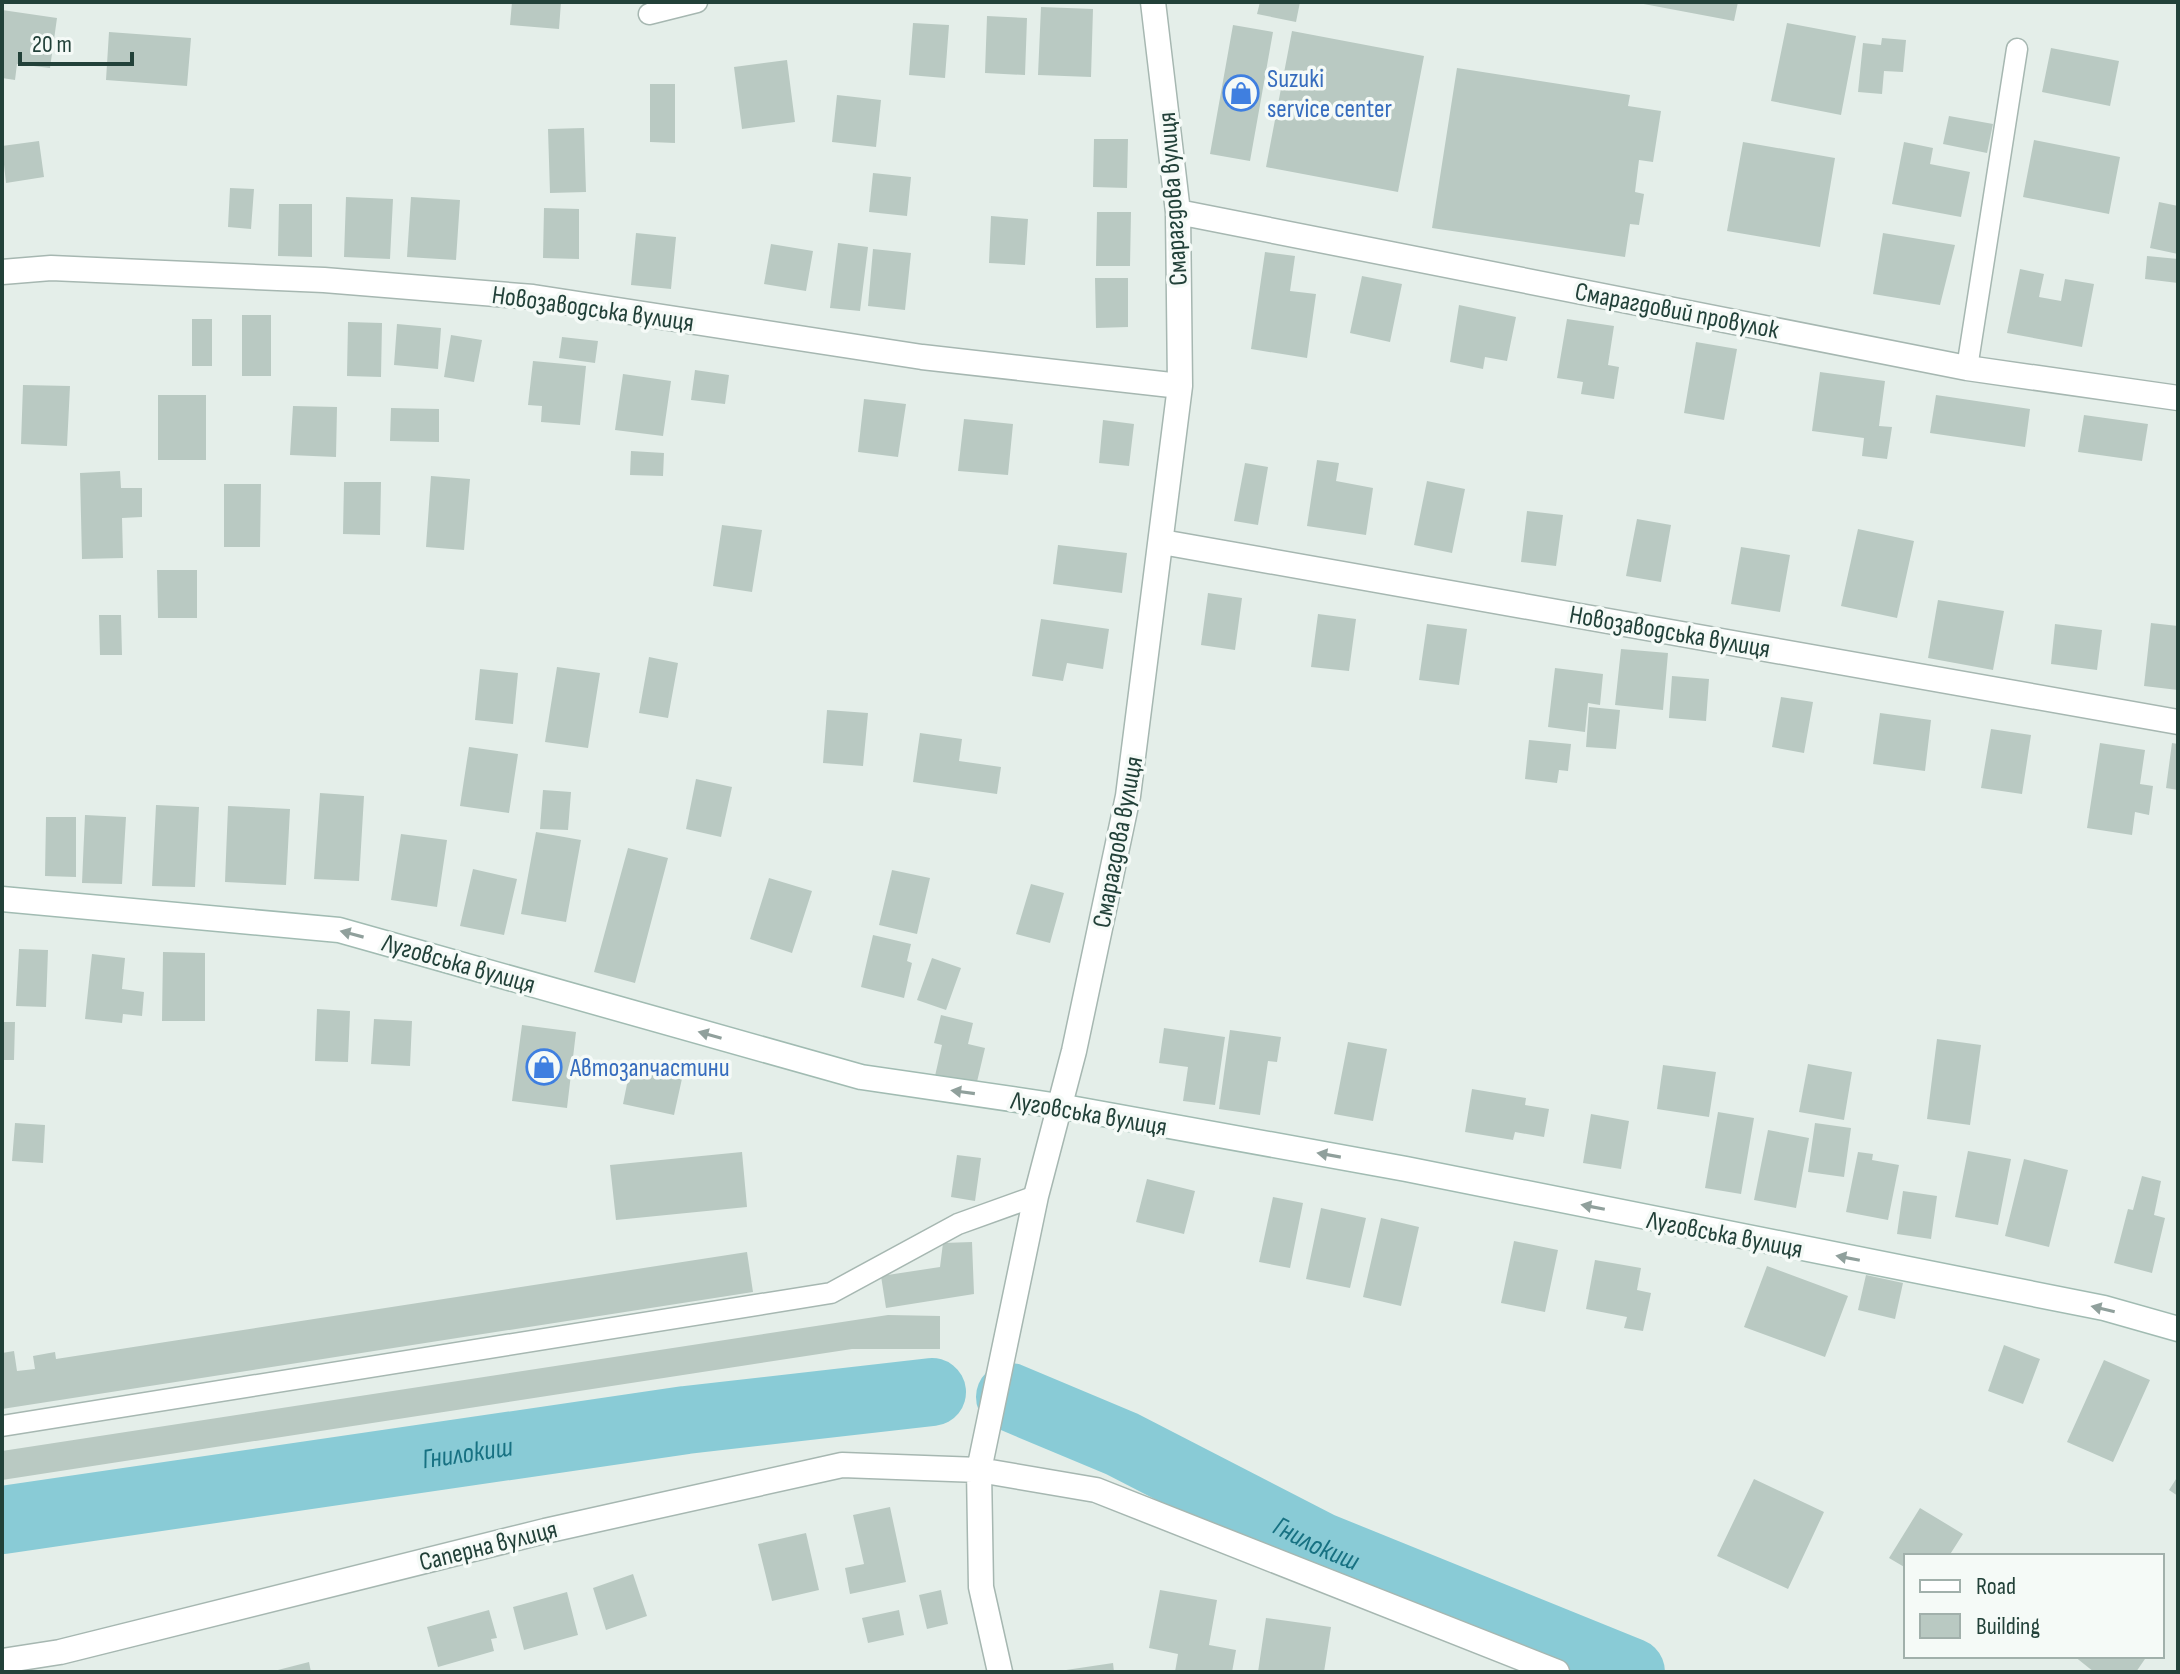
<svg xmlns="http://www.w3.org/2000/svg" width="2180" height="1674" font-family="'Sofia Sans Condensed',sans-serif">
  <rect width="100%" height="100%" fill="#e4eee9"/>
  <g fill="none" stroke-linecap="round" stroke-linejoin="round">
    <g stroke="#89cbd6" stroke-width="68">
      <path id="s1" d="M1010 1397 1122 1444 1320 1546 1631 1672"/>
      <path id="s2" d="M2 1520 686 1420 932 1392"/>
    </g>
  </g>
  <path fill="#b9c9c2" d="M512 2H561L559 29 510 25Z
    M1260 2H1300L1296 22 1257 14Z
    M1633 2H1738L1734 21Z
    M1041 7 1093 9 1091 77 1038 75Z
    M2 10 57 18 50 68 17 64 15 80 2 78Z
    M987 16 1027 18 1025 75 985 73Z
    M913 23 949 25 945 78 909 75Z
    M1787 23 1856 36 1841 115 1771 101Z
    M1233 25 1273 32 1250 161 1210 154Z
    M1292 31 1424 56 1398 192 1266 167Z
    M109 32 191 38 187 86 106 80Z
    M1882 38 1906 40 1903 72 1884 71 1882 94 1858 92 1863 43 1881 45Z
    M2051 48 2119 61 2110 106 2042 92Z
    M787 60 795 122 742 129 734 67Z
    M1457 68 1630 95 1628 106 1661 111 1653 162 1639 160 1635 192 1644 194 1639 225 1630 224 1625 257 1432 228Z
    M650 84H675V143L650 142Z
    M837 95 881 100 876 147 832 142Z
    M1949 116 1993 124 1987 153 1943 144Z
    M584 128 586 192 550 193 548 129Z
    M1094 139H1128L1127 188 1093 187Z
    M2034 140 2120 157 2109 214 2023 197Z
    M39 141 44 177 6 183 2 146Z
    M1743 142 1835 158 1820 247 1727 231Z
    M1904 142 1933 148 1930 164 1970 172 1961 217 1892 204Z
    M873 173 911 177 907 216 869 212Z
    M230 188 254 189 251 229 228 227Z
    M346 197 393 199 390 259 344 257Z
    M411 197 460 200 456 260 407 257Z
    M2159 202 2178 206V254L2150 248Z
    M279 204H312V257L278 256Z
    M544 208 579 209V259L543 258Z
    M1097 212H1131L1130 266H1096Z
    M991 216 1028 219 1025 265 989 263Z
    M636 233 676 237 671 289 631 285Z
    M1883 233 1955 245 1940 305 1873 294Z
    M838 243 868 247 860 311 830 308Z
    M771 244 813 251 806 291 764 284Z
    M873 249 911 253 905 310 868 306Z
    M1265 252 1295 256 1290 291 1316 294 1307 358 1251 349Z
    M2147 256 2178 259V283L2145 279Z
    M2020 269 2044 274 2039 297 2061 301 2065 279 2094 284 2082 347 2007 333Z
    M1362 276 1402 284 1390 342 1350 333Z
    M1095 278H1128V327L1096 328Z
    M1459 305 1516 317 1507 361 1485 357 1483 369 1450 362Z
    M242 315H271V376H242Z
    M192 319H212V366H192Z
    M1567 319 1614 326 1608 365 1619 367 1614 399 1581 394 1583 382 1557 378Z
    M348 322 382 323 381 377 347 376Z
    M397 324 441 328 438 369 394 365Z
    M451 335 482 340 474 382 444 377Z
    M562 337 598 341 595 363 559 358Z
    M1696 342 1737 349 1724 420 1684 413Z
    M533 361 586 366 580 425 541 422 542 406 528 405Z
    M695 370 729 375 725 404 691 400Z
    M1820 372 1885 381 1879 426 1892 427 1887 459 1862 456 1864 438 1812 431Z
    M623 374 671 381 663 436 615 430Z
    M23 385 70 386 67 446 21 444Z
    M158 395H206V460H158Z
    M1936 395 2030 409 2025 447 1930 433Z
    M864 399 906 404 898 457 858 452Z
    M293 406 337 407 336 457 290 455Z
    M391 408 439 409V442L390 441Z
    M2084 415 2148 424 2142 461 2078 452Z
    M964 419 1013 424 1008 475 958 471Z
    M1103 420 1134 424 1129 466 1099 463Z
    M631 451 664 453 663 476 630 475Z
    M1317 460 1339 463 1336 481 1373 488 1366 535 1307 526Z
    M1245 463 1268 467 1258 525 1234 521Z
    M120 471 121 488H142V517L122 518 123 558 82 559 80 473Z
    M431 476 470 479 464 550 426 547Z
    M1427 481 1465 489 1452 553 1414 545Z
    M344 482H381L380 535 343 534Z
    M224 484H261L260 547H224Z
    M1527 511 1563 515 1556 566 1521 562Z
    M1637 519 1671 525 1661 582 1626 576Z
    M722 525 762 530 752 592 713 586Z
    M1858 529 1914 541 1897 618 1841 606Z
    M1058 545 1127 553 1122 593 1053 584Z
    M1741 547 1790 555 1780 612 1731 604Z
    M157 570H197V618H158Z
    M1208 593 1242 598 1235 650 1201 645Z
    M1938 600 2004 611 1993 670 1928 658Z
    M1318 614 1356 619 1349 671 1311 667Z
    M99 615H121L122 655H100Z
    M1041 619 1109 629 1103 669 1067 663 1063 681 1032 676Z
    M2151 623 2178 626V690L2144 686Z
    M1427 624 1467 629 1459 685 1419 680Z
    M2055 624 2102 630 2097 670 2051 664Z
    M1621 649 1668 653 1663 710 1615 705Z
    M649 657 678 663 668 718 639 713Z
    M557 667 600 673 588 748 545 742Z
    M1555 668 1603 674 1600 705 1588 703 1585 732 1548 727Z
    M480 669 518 673 513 724 475 720Z
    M1672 676 1709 679 1706 721 1669 718Z
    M1781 697 1813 702 1804 753 1772 747Z
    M1589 707 1620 710 1616 749 1586 747Z
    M827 710 868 713 863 766 823 763Z
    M1880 713 1931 720 1925 771 1873 764Z
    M1991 729 2031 735 2022 794 1981 788Z
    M920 733 962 739 959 761 1001 767 997 794 913 782Z
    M1529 740 1571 744 1568 771 1559 770 1557 783 1525 779Z
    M2100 743 2145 750 2140 784 2153 786 2149 815 2135 812 2132 835 2087 828Z
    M2172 743 2178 744V790L2166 788Z
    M469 747 518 754 509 813 460 806Z
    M696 779 732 787 721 837 686 829Z
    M543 790 571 792 568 830 540 829Z
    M320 793 364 796 359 881 314 879Z
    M156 805 199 807 195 887 152 886Z
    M228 806 290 809 286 885 225 882Z
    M85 815 126 817 122 884 82 883Z
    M46 817H76V877L45 876Z
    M536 832 581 840 566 922 521 914Z
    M401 834 447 840 437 907 391 900Z
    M628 848 668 858 635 983 594 972Z
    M473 869 517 879 504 935 460 926Z
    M892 870 930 878 917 934 879 925Z
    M769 878 812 891 792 953 750 939Z
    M1031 884 1064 893 1050 943 1016 934Z
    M873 935 911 944 907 961 912 963 904 998 861 987Z
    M19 949 48 950 46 1007 16 1006Z
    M163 952 205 953V1021H162Z
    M92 954 125 958 122 989 144 992 142 1016 123 1014 122 1023 85 1019Z
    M932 958 961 968 946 1010 917 1000Z
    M317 1009 350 1011 348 1062 315 1061Z
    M941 1015 973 1023 968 1044 985 1048 976 1086 935 1076 942 1045 934 1043Z
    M374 1019 412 1021 410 1066 371 1064Z
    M2 1022H15L14 1060H2Z
    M522 1025 576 1032 567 1108 512 1101Z
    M1164 1028 1225 1037 1215 1105 1183 1101 1188 1067 1159 1063Z
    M1230 1030 1281 1037 1277 1062 1268 1061 1260 1115 1219 1109Z
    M1937 1039 1981 1045 1970 1125 1927 1119Z
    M1348 1042 1387 1049 1373 1121 1334 1114Z
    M631 1064 683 1074 674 1115 623 1104Z
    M1808 1064 1852 1072 1844 1120 1799 1112Z
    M1663 1065 1716 1072 1709 1117 1657 1109Z
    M1472 1089 1526 1098 1525 1105 1549 1109 1544 1137 1515 1132 1513 1140 1465 1132Z
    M1718 1112 1754 1118 1741 1194 1705 1188Z
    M1591 1114 1629 1121 1621 1169 1583 1163Z
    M15 1123 45 1125 43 1163 12 1161Z
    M1815 1123 1851 1128 1844 1177 1808 1172Z
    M1768 1130 1809 1138 1796 1208 1754 1200Z
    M1968 1151 2011 1159 1998 1225 1955 1217Z
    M742 1152 747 1207 616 1220 610 1165Z
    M1858 1152 1873 1154 1872 1160 1899 1165 1888 1220 1846 1212Z
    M957 1155 981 1158 975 1201 951 1197Z
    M2024 1159 2068 1170 2049 1247 2005 1236Z
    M2142 1176 2161 1181 2154 1215 2165 1218 2152 1273 2114 1263 2128 1209 2133 1210Z
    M1147 1179 1195 1191 1184 1234 1136 1222Z
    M1903 1191 1937 1196 1931 1239 1897 1234Z
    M1273 1197 1303 1203 1290 1268 1259 1262Z
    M1321 1208 1366 1218 1350 1288 1306 1279Z
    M1381 1218 1419 1227 1401 1306 1363 1297Z
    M1514 1241 1558 1250 1545 1312 1501 1303Z
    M972 1242 974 1294 886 1308 881 1276 940 1267 943 1243Z
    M747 1252 753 1292 2 1409V1353L14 1351 17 1371 35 1369 33 1356 55 1352 56 1359Z
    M1595 1260 1641 1268 1637 1290 1651 1293 1643 1331 1624 1328 1627 1317 1586 1309Z
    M1767 1266 1848 1296 1825 1357 1744 1327Z
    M1866 1275 1903 1283 1895 1319 1858 1310Z
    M888 1315 940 1316V1349H852L2 1480V1451Z
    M2004 1345 2040 1359 2023 1404 1988 1391Z
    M2104 1360 2150 1380 2113 1462 2067 1442Z
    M2178 1476V1496L2169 1490Z
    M1754 1479 1824 1512 1788 1589 1717 1556Z
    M890 1507 906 1582 850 1594 845 1568 864 1564 853 1515Z
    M1920 1508 1963 1534 1949 1556H1906V1568L1889 1558Z
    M806 1533 819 1590 772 1601 758 1544Z
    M633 1574 647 1616 606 1630 593 1588Z
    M941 1590 948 1624 927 1629 919 1595Z
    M1160 1590 1217 1600 1209 1645 1236 1650 1232 1672H1175L1178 1654 1149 1648Z
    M567 1592 578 1635 524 1650 513 1607Z
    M489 1610 497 1638 491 1639 494 1651 438 1667 427 1627Z
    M899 1610 904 1635 868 1643 862 1618Z
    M1266 1618 1331 1627 1324 1672H1258Z
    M2074 1656H2147L2136 1672H2094Z
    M309 1662 311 1672H274V1671Z
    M1113 1663 1114 1672H1066V1670Z"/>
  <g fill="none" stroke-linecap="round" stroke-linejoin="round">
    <defs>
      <path id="lane" d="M649 14 697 2
        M1967 368 2017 49
        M2 1426 831 1293 958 1224 1036 1196"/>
      <path id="street" d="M1178 212 1967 368 2178 398
        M2 272 51 268 324 280 533 297 922 357 1180 386
        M1162 542 2178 722
        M2 1661 60 1652 545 1531 842 1465 979 1470 1096 1490 1557 1672
        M1000 1672 981 1587 979 1470 1036 1196 1074 1051 1128 796 1180 386 1178 212 1153 2"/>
      <path id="secondary" d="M2 899 339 930 861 1077 1059 1106 1406 1169 2104 1308 2178 1329"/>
    </defs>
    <use href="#lane" stroke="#a6b7b1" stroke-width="23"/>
    <use href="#street" stroke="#a6b7b1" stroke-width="27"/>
    <use href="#secondary" stroke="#a1bbb2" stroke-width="27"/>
    <use href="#lane" stroke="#fff" stroke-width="20"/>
    <use href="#street" stroke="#fff" stroke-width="24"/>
    <use href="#secondary" stroke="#fff" stroke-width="24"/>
  </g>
  <defs><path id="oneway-solid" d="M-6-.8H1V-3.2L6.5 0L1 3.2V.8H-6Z" transform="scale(2)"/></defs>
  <g fill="#90a09c">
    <use href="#oneway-solid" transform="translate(352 934) rotate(-165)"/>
    <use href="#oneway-solid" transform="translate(710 1035) rotate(-164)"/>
    <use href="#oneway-solid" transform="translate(963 1092) rotate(-172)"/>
    <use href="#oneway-solid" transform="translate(1329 1155) rotate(-170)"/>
    <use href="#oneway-solid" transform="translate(1593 1207) rotate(-169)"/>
    <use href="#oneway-solid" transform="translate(1848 1258) rotate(-169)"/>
    <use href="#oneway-solid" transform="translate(2103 1309) rotate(-167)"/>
  </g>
  <defs>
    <symbol id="shop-ring" viewBox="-11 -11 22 22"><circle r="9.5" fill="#f5faf7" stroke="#3f7fe0" stroke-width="1.5"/><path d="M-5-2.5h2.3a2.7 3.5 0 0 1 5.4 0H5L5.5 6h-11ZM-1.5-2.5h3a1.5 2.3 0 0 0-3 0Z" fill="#3f7fe0"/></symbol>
  </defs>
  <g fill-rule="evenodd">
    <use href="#shop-ring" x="1221" y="73" width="40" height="40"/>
    <use href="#shop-ring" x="524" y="1047" width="40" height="40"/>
  </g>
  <g text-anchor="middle" stroke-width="7" stroke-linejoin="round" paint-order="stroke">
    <g font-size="26" fill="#366cbe" stroke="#f5faf7" text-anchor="start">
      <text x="1267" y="87">Suzuki<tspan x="1267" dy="30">service center</tspan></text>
      <text x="570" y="1076">Автозапчастини</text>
    </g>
    <g font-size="26" fill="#224139" stroke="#f5faf7">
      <text transform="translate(1172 199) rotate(-94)" y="9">Смарагдова вулиця</text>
      <text transform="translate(593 308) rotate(8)" y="9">Новозаводська вулиця</text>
      <text transform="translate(1677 310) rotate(11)" y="9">Смарагдовий провулок</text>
      <text transform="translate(1670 631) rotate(10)" y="9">Новозаводська вулиця</text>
      <text transform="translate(1117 842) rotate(-79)" y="9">Смарагдова вулиця</text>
      <text transform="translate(459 963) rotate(16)" y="9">Луговська вулиця</text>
      <text transform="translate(1089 1113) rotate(10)" y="9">Луговська вулиця</text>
      <text transform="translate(1725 1234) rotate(11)" y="9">Луговська вулиця</text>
      <text transform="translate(488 1545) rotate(-14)" y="9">Саперна вулиця</text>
    </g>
    <g font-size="28" font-style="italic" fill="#177182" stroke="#f5faf7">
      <text dy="10" stroke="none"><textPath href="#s2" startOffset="470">Гнилокиш</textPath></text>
      <text dy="10" stroke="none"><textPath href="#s1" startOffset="340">Гнилокиш</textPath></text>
    </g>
  </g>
  <rect width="2180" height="1674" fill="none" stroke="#224139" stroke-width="8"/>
  <rect x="1904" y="1554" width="260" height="104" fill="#f5faf7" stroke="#a1b0ab" stroke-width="2"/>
  <rect x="1920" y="1580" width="40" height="12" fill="#ffffff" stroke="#a1b0ab" stroke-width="2"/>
  <text x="1976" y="1594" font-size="24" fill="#224139">Road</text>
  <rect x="1920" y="1614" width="40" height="24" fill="#b9c9c2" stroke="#a1b0ab" stroke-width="2"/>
  <text x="1976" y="1634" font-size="24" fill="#224139">Building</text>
  <path d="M20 52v12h112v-12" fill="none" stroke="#224139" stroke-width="4"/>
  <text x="32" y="52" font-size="24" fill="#224139" stroke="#f5faf7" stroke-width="6" paint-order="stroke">20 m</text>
</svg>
